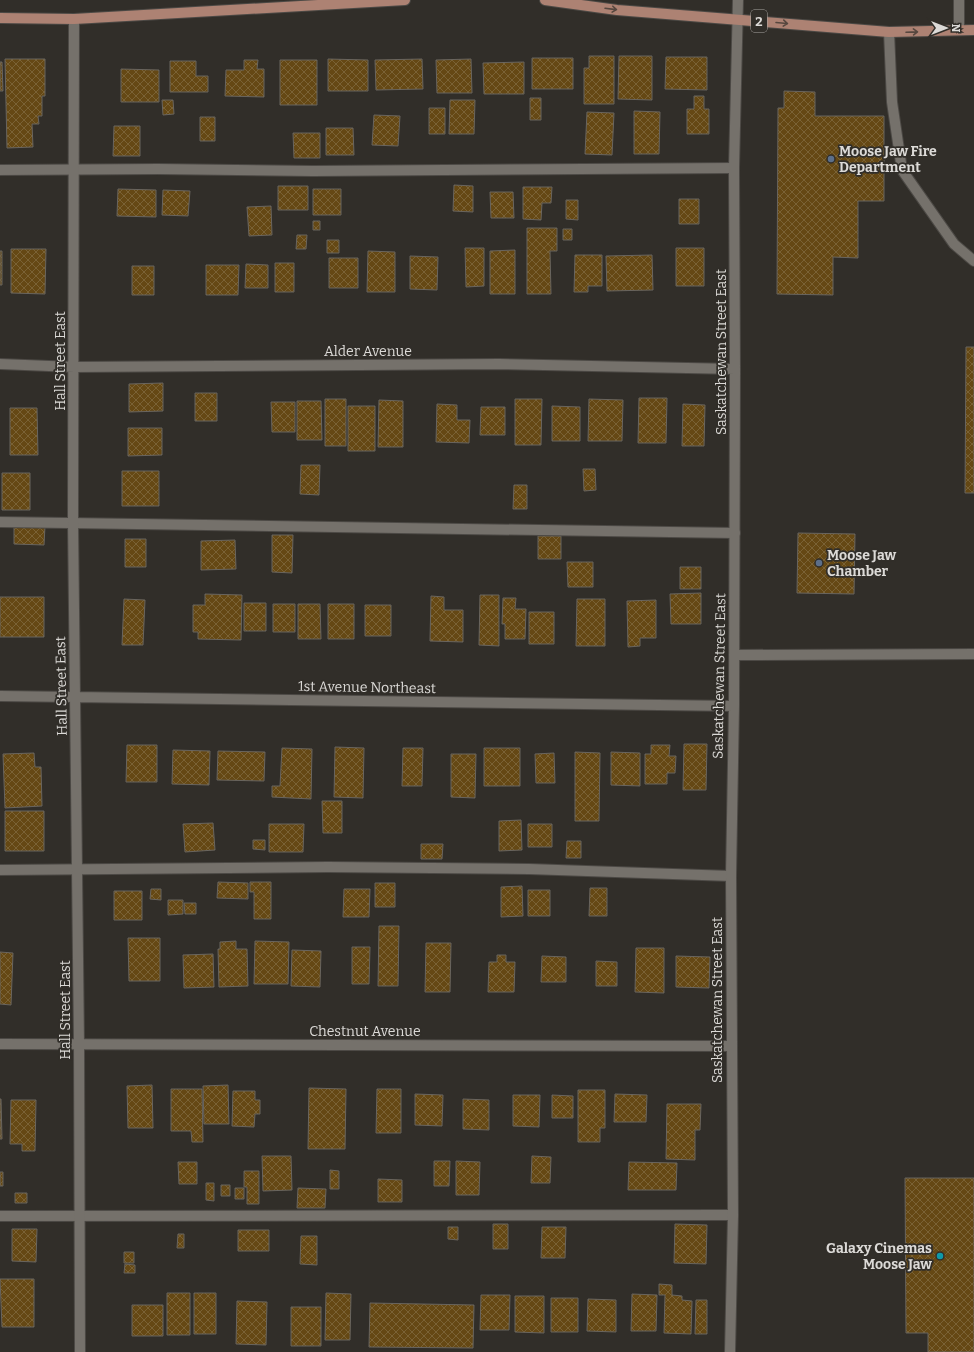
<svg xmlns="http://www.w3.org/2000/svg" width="974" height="1352" font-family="Bitter,serif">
  <defs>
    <pattern id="building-cross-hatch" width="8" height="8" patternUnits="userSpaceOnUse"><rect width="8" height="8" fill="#654814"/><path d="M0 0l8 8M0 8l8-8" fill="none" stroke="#7a6235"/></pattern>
  </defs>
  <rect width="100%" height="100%" fill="#312e29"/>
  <path fill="url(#building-cross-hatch)" stroke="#69655f" d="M589 56H614V104H584V68H589Z
    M619 56H652V100L618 99Z
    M666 57H707V90L665 89Z
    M532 58H573V89H532Z
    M5 59H45V96H42V116H38L39 124H32L33 147 7 148Z
    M328 59 368 60V91H328Z
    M422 59 423 89 376 90 375 60Z
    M471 59 472 93H437L436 60Z
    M244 60H258L257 69H264V97L225 96 226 70H244Z
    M280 60H317V105H280Z
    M170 61H196V76H208V92H170Z
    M0 62H2L3 91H0Z
    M524 62V94H484L483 63Z
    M121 69 159 70V102H121Z
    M784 91 815 92V116H884V201H858V258L833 257V295L777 294 778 108H784Z
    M694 96H704V109H709V134H687V109H694Z
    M530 98H541V120H530Z
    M162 100H173L174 114 163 115Z
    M450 100H475L474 134H449Z
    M429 108H445V134H429Z
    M634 111 660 112 659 154H634Z
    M587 112 614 113 612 155 585 154Z
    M374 115 400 116 398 146 372 145Z
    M200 117H215V141H200Z
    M114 126H140V156H113Z
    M326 128H353L354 155H326Z
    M293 133H320V158H294Z
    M454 185 473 186V212L453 211Z
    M278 186H308V210H278Z
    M523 187H552L551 203H542L541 220 523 219Z
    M118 189 156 190V217L117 216Z
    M313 189H341V215H313Z
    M163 190 190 191 188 216 162 215Z
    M490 192H513L514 218H491Z
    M679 199H699V224H679Z
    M566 200H578V220L566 219Z
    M271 206 272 235 249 236 247 207Z
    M313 221H320V230H313Z
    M527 228H557V251H550L551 294H527Z
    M563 229H572V240H563Z
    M297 235H307L306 249H296Z
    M327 240H339V253H327Z
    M465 248H484V286L466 287Z
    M676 248H704V286H676Z
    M11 249H46L45 294 11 293Z
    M515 250V294H490V251Z
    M0 251H2V285H0Z
    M368 251 395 252V292H367Z
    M575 255H602V286H588V292H574Z
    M652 255 653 290 607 291 606 256Z
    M410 256 438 257 437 290 410 289Z
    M329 258H358V288H329Z
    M275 263H294V292H275Z
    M246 264 268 265V288H245Z
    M206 265H239L238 295H206Z
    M132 266H154V295H132Z
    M966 347H974V493H965Z
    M163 383V411L129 412V384Z
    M195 393H217V421H195Z
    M639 398H667L666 443H638Z
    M325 399H346V446H325Z
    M515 399H542L541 445H515Z
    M589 399 623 400 622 441H588Z
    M379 400 403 401V447H378Z
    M297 401H321L322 440H297Z
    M271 402H295V432H272Z
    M437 404 457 405V420H470L469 443 436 442Z
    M683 404 705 405 704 446H682Z
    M348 406H375V451H348Z
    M552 406 580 407V441H552Z
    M481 407H505V435H480Z
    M10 408H37L38 455H10Z
    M128 428H162V455L128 456Z
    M301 465H320L319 495 300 494Z
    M583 469H595L596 490 584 491Z
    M122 471H159V506H122Z
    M2 473H30V510H2Z
    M514 485H527V509H513Z
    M14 525 45 526 44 545 14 544Z
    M798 533 855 534 854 594 797 593Z
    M272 535H293L292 573 272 572Z
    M538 536H561V559H538Z
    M125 539H146V567H125Z
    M235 540 236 569 201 570V541Z
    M567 562H593V587H568Z
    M680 567H701V589H680Z
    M701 593V624H671L670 594Z
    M205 594 242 595 241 640 198 639V632H193V605H205Z
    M480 595H499V646L479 645Z
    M431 596 444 597V610H463V642L430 641Z
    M0 597H44V637H0Z
    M503 598H516L515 609H526L525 639H505V624H502Z
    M124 599 145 600 143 645H122Z
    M577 599H605V646H576Z
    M656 600V638H640V646L628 647 627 601Z
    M244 603H266V631H244Z
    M273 604H295V632H273Z
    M298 604H320L321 639H298Z
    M328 604H354V639H328Z
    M365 605H391V636H365Z
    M529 612H554V644H529Z
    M684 744H707L706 790H683Z
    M127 745H157V782H126Z
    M651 745H670L669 756H676L675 773H667V784H645V754H651Z
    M335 747 364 748 363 798 334 797Z
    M282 748 312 749 311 799 272 797V786H280Z
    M403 748H423L422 786H402Z
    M484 748H520V786H484Z
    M173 750 210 751 209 785 172 784Z
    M218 751 265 752 264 781 217 780Z
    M575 752 600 753 599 821H575Z
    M611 752 640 753V786L611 785Z
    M34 753 35 767H41L42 806 5 808 3 754Z
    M554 753 555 783H536L535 754Z
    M451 754H476L475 798 451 797Z
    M322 801H342V833H323Z
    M5 811H44V851H5Z
    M521 820 522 850 499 851V821Z
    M213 823 215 850 185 852 183 824Z
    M269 824H304L303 852H269Z
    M528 824H552V847H528Z
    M253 840H265V850L253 849Z
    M567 841H581V858H566Z
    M421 844H443L442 859H421Z
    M218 882 248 883V899L217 898Z
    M250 882H271V919H254V892H250Z
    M375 883H395V907H375Z
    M522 886 523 916 501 917V887Z
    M590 888H607V916H589Z
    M151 889H161V900L150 899Z
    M344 889H370L369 917H343Z
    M528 890H550V916H528Z
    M114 891H142V920H114Z
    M168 900H183V914L168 915Z
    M184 903H196V914H185Z
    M379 926H399L398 986H378Z
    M128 938H160V981H129Z
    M236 941V949H247L248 986 219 987 218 949H220V942Z
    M255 941 289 942 288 984H254Z
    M426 943H451L450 992H425Z
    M352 947H370L369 984H352Z
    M636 948H664V993L635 992Z
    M292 950 321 951 320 987 291 986Z
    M0 952 13 953 11 1005 0 1004Z
    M213 954 214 987 184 988 183 955Z
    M497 955H506V962H515L514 992H488L489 962H497Z
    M542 956 566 957V982H541Z
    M676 956 710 957 709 988 676 987Z
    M596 961 617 962V986H596Z
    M152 1085 153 1128H128L127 1086Z
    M228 1085 229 1124H204L203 1086Z
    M309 1088 346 1089 345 1149H308Z
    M171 1089H202L203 1142H192L191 1131H171Z
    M377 1089H401V1133H376Z
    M578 1090H605V1128H600V1142H578Z
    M233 1091H255V1100H260V1114H255L254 1127 232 1126Z
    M415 1094 443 1095 442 1126 415 1125Z
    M615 1094 647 1095 646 1122H614Z
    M513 1095H540L539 1127 513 1126Z
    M552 1095 573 1096V1118H552Z
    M0 1099H1L2 1139H0Z
    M463 1099 489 1100V1130L463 1129Z
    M11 1100H36L35 1151H22V1144H10Z
    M667 1104H701L700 1130H695V1160L666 1159Z
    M262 1156H291L292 1190 263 1191Z
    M532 1156 551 1157 550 1183H531Z
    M434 1161H450L449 1186H434Z
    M456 1161 480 1162 479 1195H456Z
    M178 1162H197V1184H179Z
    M629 1162 677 1163 676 1190H628Z
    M330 1170 339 1171V1189H330Z
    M244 1171H259V1204H247V1187H244Z
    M0 1172H3V1186H0Z
    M905 1178H974V1352H928V1333H906Z
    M378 1179 402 1180V1202H378Z
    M206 1183H214V1201L206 1200Z
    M221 1185H230V1196H221Z
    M235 1188H244V1199H235Z
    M298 1188 326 1189 325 1208H297Z
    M15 1193H27V1203H15Z
    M493 1224H508V1249H493Z
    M675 1224 707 1225 706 1264 674 1263Z
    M448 1227H458V1240L448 1239Z
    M542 1227H566L565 1258H541Z
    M12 1229H37L36 1262 12 1261Z
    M238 1230H269V1251H238Z
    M178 1234H184V1248H177Z
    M301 1236H317V1265L300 1264Z
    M124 1252H134V1263H124Z
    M125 1264 135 1265V1273H124Z
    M0 1279H34V1327H2Z
    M659 1284 672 1285V1295L682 1296V1300L692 1301 691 1334 664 1333 665 1295H659Z
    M167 1293H190V1335H167Z
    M194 1293H216V1334H194Z
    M326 1293 351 1294 350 1340H325Z
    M632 1294 657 1295 656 1331H631Z
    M481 1295H510L509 1330H480Z
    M515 1296H544V1333L515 1332Z
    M551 1298H578V1332H551Z
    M588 1299 616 1300V1332L587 1331Z
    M696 1300H707V1334H695Z
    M237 1301 267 1302 266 1345 236 1344Z
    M370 1303 474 1305 473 1348 369 1347Z
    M132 1305H163V1336H132Z
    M291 1307H321V1346H291Z"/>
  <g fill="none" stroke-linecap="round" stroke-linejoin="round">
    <defs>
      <path id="lane" d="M0 170 158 169 313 171 734 168
        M0 522 735 533
        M0 870 328 867 529 869 731 876
        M0 1216 733 1215"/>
      <path id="street" d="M74 19 73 522 79 1045 80 1352
        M889 32 892 102 902 170 954 244 974 261
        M0 364 74 367 499 364 735 369
        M734 655 974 654
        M0 696 734 706
        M0 1044 731 1046
        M730 1352 733 1215 731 876 734 706 735 369 734 168 738 0"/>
      <path id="secondary" d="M959 0V30"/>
      <path id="primary" d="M545 0 617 10 889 32 974 30
        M0 18 74 19 405 0"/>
    </defs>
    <use href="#lane" stroke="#4c4945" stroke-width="12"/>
    <use href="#street" stroke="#4c4945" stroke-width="12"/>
    <use href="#secondary" stroke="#4c4945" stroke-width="12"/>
    <use href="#primary" stroke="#4c4945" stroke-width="12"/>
    <use href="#lane" stroke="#75716b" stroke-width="10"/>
    <use href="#street" stroke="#75716b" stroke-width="10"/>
    <use href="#secondary" stroke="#75716b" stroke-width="10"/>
    <use href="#primary" stroke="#ad8273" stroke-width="10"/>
  </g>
  <defs><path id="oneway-shaft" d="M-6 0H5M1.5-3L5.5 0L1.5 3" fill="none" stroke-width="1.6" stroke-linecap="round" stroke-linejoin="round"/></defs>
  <g stroke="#56473f">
    <use href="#oneway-shaft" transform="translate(611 9) rotate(7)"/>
    <use href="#oneway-shaft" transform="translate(782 23) rotate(5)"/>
    <use href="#oneway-shaft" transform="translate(912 32) rotate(-2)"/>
  </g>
  <g fill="#5c6f8a" stroke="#312e29" stroke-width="1.5">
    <circle cx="831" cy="159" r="4"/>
    <circle cx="819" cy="563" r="4"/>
  </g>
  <circle fill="#0f9aa8" stroke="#312e29" stroke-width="1.5" cx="940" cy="1256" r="4"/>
  <g text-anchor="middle" stroke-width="3.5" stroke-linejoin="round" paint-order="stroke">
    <rect fill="#312e29" stroke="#a9a6a3" stroke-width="1" x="751" y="10" width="16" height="22" rx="3"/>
    <g font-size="13" font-weight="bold" fill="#dcdad7">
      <text x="759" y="26">2</text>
    </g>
    <g font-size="14" font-weight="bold" fill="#dcdad7" stroke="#312e29" text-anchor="start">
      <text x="839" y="156">Moose Jaw Fire<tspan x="839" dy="16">Department</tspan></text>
      <text x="827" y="560">Moose Jaw<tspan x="827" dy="16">Chamber</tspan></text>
      <text x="932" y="1253" text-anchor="end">Galaxy Cinemas<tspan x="932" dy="16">Moose Jaw</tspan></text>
    </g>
    <g font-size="14" fill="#dcdad7" stroke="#312e29">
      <text x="368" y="356">Alder Avenue</text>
      <text transform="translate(721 352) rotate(-90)" y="5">Saskatchewan Street East</text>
      <text transform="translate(60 361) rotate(-90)" y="5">Hall Street East</text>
      <text transform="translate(719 676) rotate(-89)" y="5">Saskatchewan Street East</text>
      <text transform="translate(61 686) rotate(-91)" y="5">Hall Street East</text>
      <text transform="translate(367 687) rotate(1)" y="5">1st Avenue Northeast</text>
      <text transform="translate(717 1000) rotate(-90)" y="5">Saskatchewan Street East</text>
      <text transform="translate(65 1010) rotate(-90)" y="5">Hall Street East</text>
      <text x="365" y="1036">Chestnut Avenue</text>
    </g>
  </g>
  <g transform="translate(946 28) rotate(90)" stroke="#312e29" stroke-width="3" paint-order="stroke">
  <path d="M0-3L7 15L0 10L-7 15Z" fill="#dcdad7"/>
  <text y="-6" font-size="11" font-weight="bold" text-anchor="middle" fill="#dcdad7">N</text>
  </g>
</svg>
